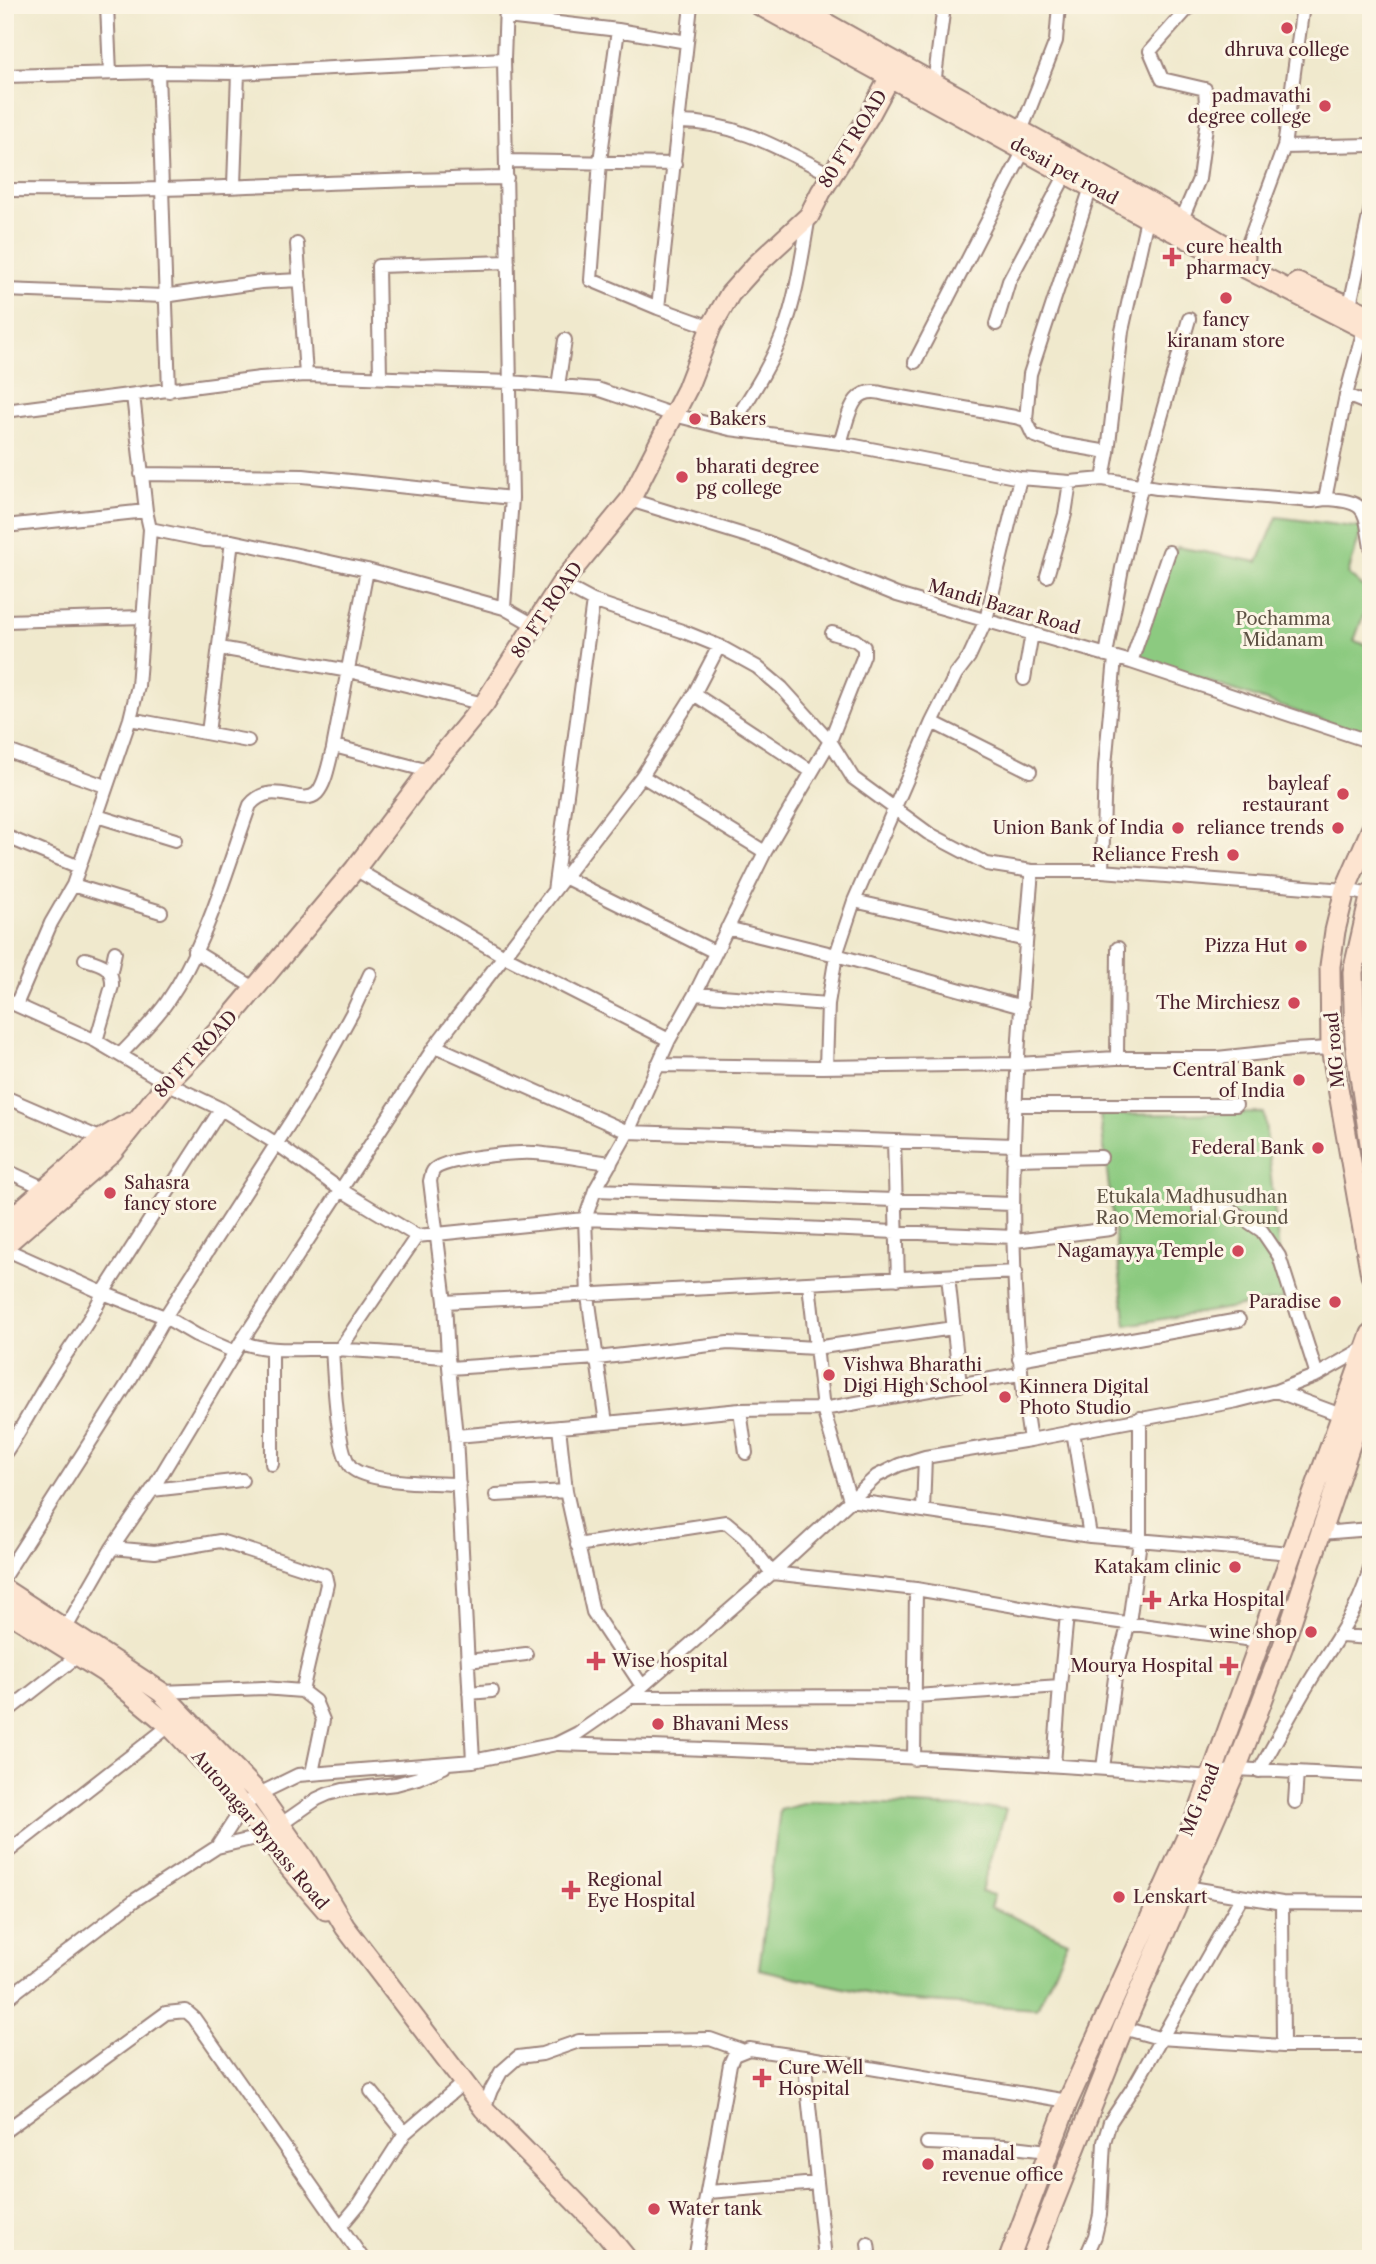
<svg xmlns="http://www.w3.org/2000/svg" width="1376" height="2264" font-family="'Libre Caslon Text',serif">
  <rect width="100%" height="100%" fill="#fcf5e5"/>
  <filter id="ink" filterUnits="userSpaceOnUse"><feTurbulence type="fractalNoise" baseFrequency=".0143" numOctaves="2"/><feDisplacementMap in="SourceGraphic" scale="14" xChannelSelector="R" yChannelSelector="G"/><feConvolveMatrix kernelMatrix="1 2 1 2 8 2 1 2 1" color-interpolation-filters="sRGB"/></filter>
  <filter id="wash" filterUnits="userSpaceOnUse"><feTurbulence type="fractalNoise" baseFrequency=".00686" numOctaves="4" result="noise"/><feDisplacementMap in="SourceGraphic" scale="28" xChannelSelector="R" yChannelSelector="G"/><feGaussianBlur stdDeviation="1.57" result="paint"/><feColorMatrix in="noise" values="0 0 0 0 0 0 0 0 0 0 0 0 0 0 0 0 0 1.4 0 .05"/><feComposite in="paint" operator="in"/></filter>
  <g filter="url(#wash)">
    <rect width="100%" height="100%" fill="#f0e9cd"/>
    <path fill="#8cca80" stroke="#6b7456" stroke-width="2" d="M1277 517 1362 528 1348 574 1371 594 1354 641 1371 646V737L1134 656 1177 547 1258 562Z
      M1264 1113 1284 1299 1126 1325 1100 1115Z
      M815 1801 1006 1809 981 1892 994 1895 990 1907 1068 1941 1037 2009 897 2000 759 1969 780 1810Z"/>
  </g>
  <g filter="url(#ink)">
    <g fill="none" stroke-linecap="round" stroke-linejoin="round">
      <defs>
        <path id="street" d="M107 5 110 73
          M507 17 618 30 600 161 591 280 658 308 711 327
          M618 30 687 42 658 308
          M687 42 691 5
          M158 72 169 391
          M5 76 158 72 238 73 504 59
          M934 85 944 5
          M680 122C737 122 782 150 832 175
          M1021 131 1056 41 1059 5
          M1284 147 1371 145
          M507 161 675 164
          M234 185 238 73
          M5 190C57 190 109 191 160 189 276 186 391 179 507 178
          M1182 219 1199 179 1207 119 1205 89 1162 79 1150 51 1191 5
          M297 244 306 375
          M1242 260 1284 147 1303 5
          M5 290 164 296 261 282 300 280
          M1350 305 1371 207
          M996 324 1009 281 1066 174
          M915 362 1024 150
          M380 376 378 266 508 262
          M558 386 565 340
          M133 395 146 511
          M1346 395 1371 405
          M5 411 260 378 306 375 510 382 597 389 674 415 730 429 840 443 1020 478 1070 482 1103 479 1157 488 1312 501 1325 499 1346 395 1364 329
          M1026 420 1030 374 1091 187
          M730 429C749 398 770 367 783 333 797 296 802 255 809 216
          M840 443C849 418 850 383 885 394L1015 417 1026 420 1033 435 1055 443 1108 452
          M141 474 303 476 512 498
          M1103 479 1108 452 1122 331 1148 214
          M1325 499C1369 501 1364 510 1371 547
          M630 500 767 542 897 595 1131 662 1371 742
          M5 526 146 511 150 529 138 686 130 719 73 885 51 923 16 1005
          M150 529 204 540 232 541 367 570 504 608 536 626
          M1047 576 1065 514 1070 482
          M561 584 593 601 682 631 719 646 757 667 782 688 830 741 853 778 928 833 987 864 1032 871H1102L1345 890 1370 895
          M504 608 512 498 504 59 506 5
          M5 621 143 617
          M220 648 349 671 484 704
          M1106 655 1122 568 1142 484 1189 319
          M1131 662 1169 552
          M1024 679 1032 633
          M694 694 811 771
          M130 719 248 741
          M932 722 1030 771
          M208 733 232 541
          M333 748 367 570
          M5 750 105 786
          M642 776 765 852
          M97 816 175 840
          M5 836 79 867
          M355 869 504 956 669 1040
          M1102 871 1105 766 1115 658
          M566 878 715 952
          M73 885 161 912
          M554 891 593 601
          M854 901 1026 940
          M727 928 836 955 1022 1007
          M194 951 256 989
          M85 959C102 964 113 966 112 986L96 1041
          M111 971 115 952
          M695 994 828 1004
          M5 1000 96 1041 167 1083 221 1109 277 1144 341 1190 417 1236 585 1219 1014 1237
          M1355 1042 1371 1040
          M435 1046 628 1132 1014 1145
          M121 1054C136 1038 154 1021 167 1002 207 944 226 871 250 805 272 778 302 808 317 793 327 782 329 759 334 746L429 771
          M1117 1058 1118 948
          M657 1065 822 1067 1018 1064 1116 1058H1217L1292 1050 1331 1048
          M826 1067 828 1004 836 955 854 901 932 722 956 674 969 657 986 620 1020 478
          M5 1097 102 1139
          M1016 1105H1236
          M894 1141 898 1279
          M1013 1159 1101 1157
          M5 1170 44 1188
          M595 1190 1013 1204
          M1199 1208 1234 1212 1262 1231 1279 1256 1317 1375
          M1015 1241 1110 1229
          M5 1249 103 1293 165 1317 196 1335 235 1352
          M948 1276 960 1385
          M809 1284 823 1409 850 1500 1090 1536 1291 1553
          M445 1302 1016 1272
          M241 1342C270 1353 303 1348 333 1349 371 1351 410 1355 448 1357
          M272 1349V1464
          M332 1349C334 1373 336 1456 353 1469 372 1483 434 1483 459 1484
          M339 1350 417 1236
          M1019 1359 1239 1320
          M450 1368 597 1358 728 1343 815 1348 953 1328
          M1276 1391 1341 1415
          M740 1410 746 1453
          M606 1423 740 1410 823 1409 1019 1374
          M559 1427 566 1491 593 1612 642 1686
          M1073 1431 1090 1536
          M456 1436 606 1423 588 1296 585 1219 595 1190 628 1132 669 1040 695 994 765 852 830 741 864 655V647L855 640 832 633
          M1030 1440C1000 1252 1016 1060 1032 871
          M5 1453C21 1430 33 1406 48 1382 66 1352 89 1325 103 1293L221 1109
          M152 1490 242 1480
          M496 1495 566 1491
          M923 1511 925 1457
          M1321 1533 1371 1529
          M577 1545 726 1522 745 1538 772 1573 916 1589 1067 1615 1260 1641
          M112 1548 155 1552 220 1541 325 1575 327 1584 302 1691
          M5 1575 131 1378 165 1317 304 1101 352 1013 370 974
          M63 1633 112 1548 152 1490 241 1342 435 1046 642 776 694 694 719 646
          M1341 1636 1371 1638
          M468 1661 526 1654
          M161 1692 263 1688 302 1691 315 1701 323 1720 312 1773
          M469 1693 492 1691
          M630 1697 916 1696 1060 1686 1067 1615
          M5 1713 79 1655
          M558 1744C776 1751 994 1759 1211 1777L1236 1769 1371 1776
          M914 1759 916 1589
          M473 1761 456 1436 448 1357 445 1302 430 1181C431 1178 431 1174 433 1171 440 1158 518 1152 534 1153 560 1155 585 1160 611 1163
          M1054 1764 1060 1686
          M1103 1768 1116 1670 1129 1623 1140 1541V1418
          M1259 1771C1278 1738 1295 1705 1315 1673 1337 1638 1363 1604 1371 1563
          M1295 1802 1297 1772
          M217 1847 243 1807 259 1794 298 1775 473 1761 556 1744 578 1733 630 1697 772 1573 877 1476 899 1465 925 1457 1030 1440 1237 1401 1276 1391 1317 1375 1368 1346
          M5 1854 173 1723
          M1180 1886 1282 1903 1371 1904
          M1282 1903 1283 2046
          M5 2000 135 1900 217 1847 264 1836 317 1799 328 1794 343 1790 396 1784 418 1778 444 1767
          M1123 2028 1159 2038 1283 2046H1371
          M804 2057 1068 2101
          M371 2091 405 2133
          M484 2109 491 2090 501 2072 518 2057 542 2054 579 2041 710 2039 741 2050
          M5 2131 166 2013 186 2011 194 2018 363 2259
          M927 2143 1005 2146 1048 2151
          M709 2192 817 2183
          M340 2227 360 2203 405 2133 464 2082
          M868 2244 870 2259
          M695 2259 730 2064 734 2055 749 2049 804 2057 825 2259
          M1085 2259 1095 2236 1100 2215 1104 2142 1110 2122 1136 2083 1241 1898"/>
        <path id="secondary" d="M759 5 1147 218 1371 332
          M794 5C943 91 1097 169 1245 257
          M1297 283 1371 316
          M1371 830 1345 890 1335 931 1330 966 1331 1048 1371 1275
          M1371 893 1353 972 1355 1042 1371 1150
          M5 1224 102 1139 129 1123
          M5 1245 112 1152 167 1083 225 1024 355 869 429 771 484 704 561 584 630 500 687 389 711 327 730 294 756 265 809 216 821 192 869 116 897 64
          M5 1590 161 1692 259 1794 306 1861 345 1927 484 2109 606 2233 627 2259
          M5 1610 104 1672 170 1726 230 1790 289 1867 326 1910
          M1009 2259 1068 2101 1199 1810 1371 1334
          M1031 2259 1123 2028 1236 1769 1283 1646 1371 1382"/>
      </defs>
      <use href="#street" stroke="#9d847c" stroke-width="16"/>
      <use href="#secondary" stroke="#9d847c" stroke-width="23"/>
      <use href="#street" stroke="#fff" stroke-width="12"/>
      <use href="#secondary" stroke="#fde4d0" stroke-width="19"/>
    </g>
  </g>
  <g fill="#d1495b" stroke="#fcf5e5" stroke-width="2.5">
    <circle cx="1287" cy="28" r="7"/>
    <circle cx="1325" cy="106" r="7"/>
    <path d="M1168.5 246.5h7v7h7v7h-7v7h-7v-7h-7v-7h7z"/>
    <circle cx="1226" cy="298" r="7"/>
    <circle cx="695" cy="419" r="7"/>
    <circle cx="682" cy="477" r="7"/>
    <circle cx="1343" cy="794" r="7"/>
    <circle cx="1178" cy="828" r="7"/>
    <circle cx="1338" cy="828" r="7"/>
    <circle cx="1233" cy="855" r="7"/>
    <circle cx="1301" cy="946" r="7"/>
    <circle cx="1294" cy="1003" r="7"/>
    <circle cx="1299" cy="1080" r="7"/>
    <circle cx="1318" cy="1148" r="7"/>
    <circle cx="110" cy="1193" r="7"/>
    <circle cx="1238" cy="1251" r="7"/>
    <circle cx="1335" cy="1302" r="7"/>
    <circle cx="829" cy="1375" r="7"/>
    <circle cx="1005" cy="1397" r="7"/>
    <circle cx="1235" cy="1567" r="7"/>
    <path d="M1148.5 1589.5h7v7h7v7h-7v7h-7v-7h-7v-7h7z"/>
    <circle cx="1311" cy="1632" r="7"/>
    <path d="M592.5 1650.5h7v7h7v7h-7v7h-7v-7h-7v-7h7z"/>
    <path d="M1225.5 1655.5h7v7h7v7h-7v7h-7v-7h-7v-7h7z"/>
    <circle cx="658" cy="1724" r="7"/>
    <path d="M567.5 1879.5h7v7h7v7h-7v7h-7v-7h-7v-7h7z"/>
    <circle cx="1119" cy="1897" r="7"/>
    <path d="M758.5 2067.5h7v7h7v7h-7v7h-7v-7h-7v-7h7z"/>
    <circle cx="928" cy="2164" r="7"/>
    <circle cx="654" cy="2209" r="7"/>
  </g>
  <g text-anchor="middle" stroke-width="6" stroke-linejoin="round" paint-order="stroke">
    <g font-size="18" fill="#4a1f2b" stroke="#fcf5e5" text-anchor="end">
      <text x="1287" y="56" text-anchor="middle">dhruva college</text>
      <text x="1311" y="102">padmavathi<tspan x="1311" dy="21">degree college</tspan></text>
      <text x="1186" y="253" text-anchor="start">cure health<tspan x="1186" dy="21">pharmacy</tspan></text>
      <text x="1226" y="326" text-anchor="middle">fancy<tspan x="1226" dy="21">kiranam store</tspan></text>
      <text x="709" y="425" text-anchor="start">Bakers</text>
      <text x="696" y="473" text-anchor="start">bharati degree<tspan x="696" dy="21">pg college</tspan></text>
      <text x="1329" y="790">bayleaf<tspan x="1329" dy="21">restaurant</tspan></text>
      <text x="1164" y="834">Union Bank of India</text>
      <text x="1324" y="834">reliance trends</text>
      <text x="1219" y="861">Reliance Fresh</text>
      <text x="1287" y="952">Pizza Hut</text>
      <text x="1280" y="1009">The Mirchiesz</text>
      <text x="1285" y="1076">Central Bank<tspan x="1285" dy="21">of India</tspan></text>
      <text x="1304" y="1154">Federal Bank</text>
      <text x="124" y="1189" text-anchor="start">Sahasra<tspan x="124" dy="21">fancy store</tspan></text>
      <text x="1224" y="1257">Nagamayya Temple</text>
      <text x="1321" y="1308">Paradise</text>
      <text x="843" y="1371" text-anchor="start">Vishwa Bharathi<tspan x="843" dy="21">Digi High School</tspan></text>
      <text x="1019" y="1393" text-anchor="start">Kinnera Digital<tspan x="1019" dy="21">Photo Studio</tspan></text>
      <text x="1221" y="1573">Katakam clinic</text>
      <text x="1168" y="1606" text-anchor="start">Arka Hospital</text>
      <text x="1297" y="1638">wine shop</text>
      <text x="612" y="1667" text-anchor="start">Wise hospital</text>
      <text x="1213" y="1672">Mourya Hospital</text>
      <text x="672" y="1730" text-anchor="start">Bhavani Mess</text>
      <text x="587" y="1886" text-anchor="start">Regional<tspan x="587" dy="21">Eye Hospital</tspan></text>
      <text x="1133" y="1903" text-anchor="start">Lenskart</text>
      <text x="778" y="2074" text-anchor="start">Cure Well<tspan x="778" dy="21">Hospital</tspan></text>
      <text x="942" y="2160" text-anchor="start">manadal<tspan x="942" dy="21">revenue office</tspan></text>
      <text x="668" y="2215" text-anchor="start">Water tank</text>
    </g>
    <g font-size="18" fill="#4a1f2b" stroke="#fcf5e5">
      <text transform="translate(853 139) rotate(-58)" y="6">80 FT ROAD</text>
      <text transform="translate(1064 171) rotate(29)" y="6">desai pet road</text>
      <text transform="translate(1004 607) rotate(16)" y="6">Mandi Bazar Road</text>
      <text transform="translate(547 610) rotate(-56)" y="6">80 FT ROAD</text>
      <text transform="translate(1335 1050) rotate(-95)" y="6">MG road</text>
      <text transform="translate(196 1054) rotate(-47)" y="6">80 FT ROAD</text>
      <text transform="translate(1200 1800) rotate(-68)" y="6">MG road</text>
      <text transform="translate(260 1830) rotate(50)" y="6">Autonagar Bypass Road</text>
    </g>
    <g font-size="18" fill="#5e5244" stroke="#fcf5e5">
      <text x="1283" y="625">Pochamma<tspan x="1283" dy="21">Midanam</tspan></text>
      <text x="1192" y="1203">Etukala Madhusudhan<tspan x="1192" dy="21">Rao Memorial Ground</tspan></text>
    </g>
  </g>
  <rect width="1376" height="2264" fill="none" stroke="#fcf5e5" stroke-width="28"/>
</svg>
